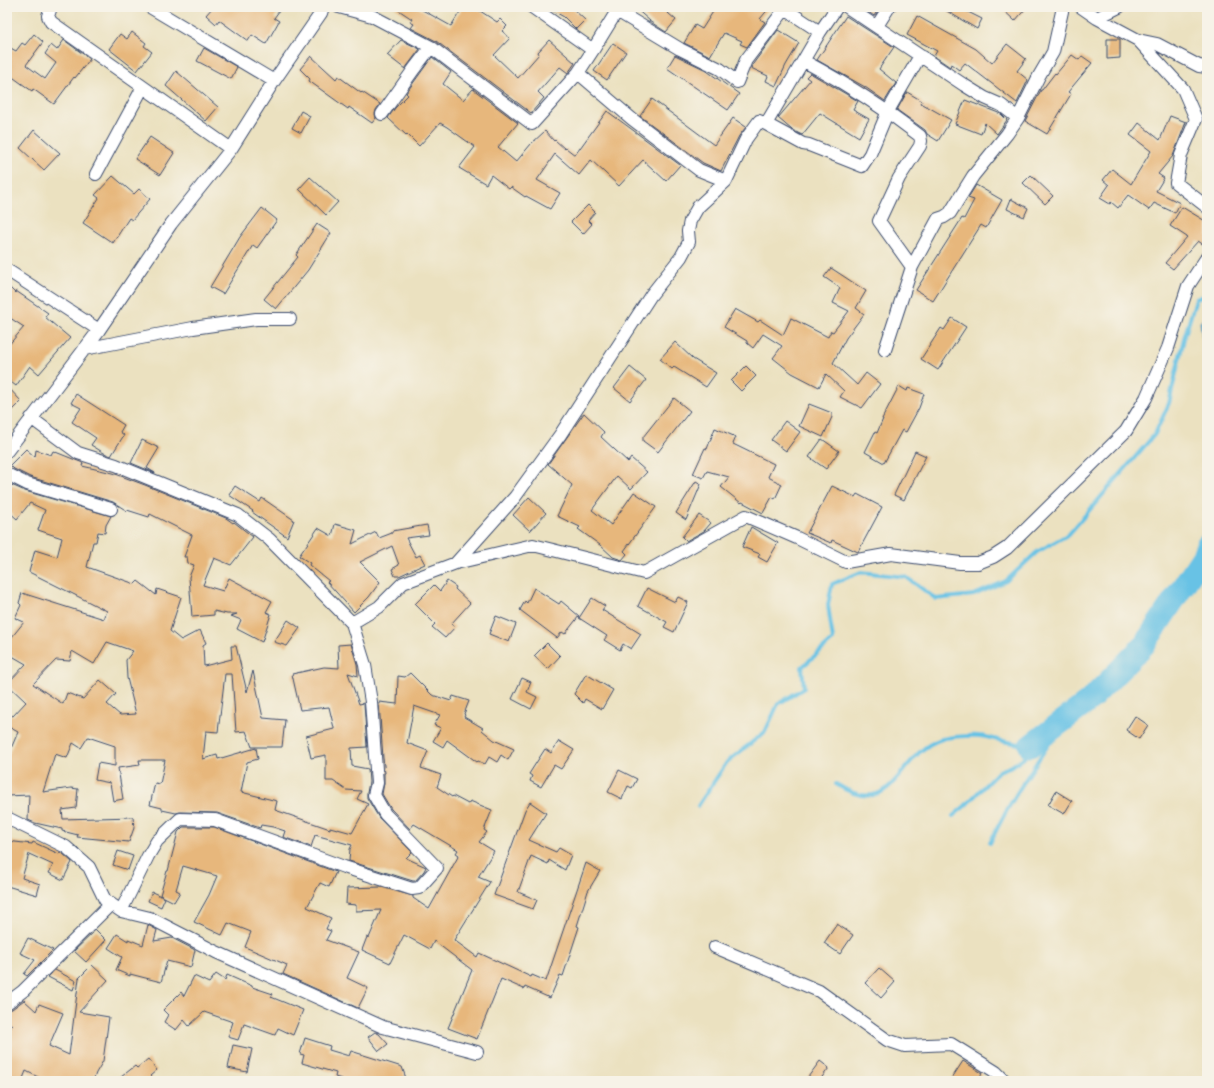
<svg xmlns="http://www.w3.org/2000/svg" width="1214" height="1088" font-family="'Libre Caslon Text',serif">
  <rect width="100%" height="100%" fill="#f7f3e8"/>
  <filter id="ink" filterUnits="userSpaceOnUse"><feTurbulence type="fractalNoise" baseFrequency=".025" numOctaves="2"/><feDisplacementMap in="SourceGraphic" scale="8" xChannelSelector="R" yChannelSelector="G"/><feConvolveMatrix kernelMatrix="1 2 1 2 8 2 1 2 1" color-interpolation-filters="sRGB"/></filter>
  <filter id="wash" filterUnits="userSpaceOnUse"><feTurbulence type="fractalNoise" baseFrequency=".012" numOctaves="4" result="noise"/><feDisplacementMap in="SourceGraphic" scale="16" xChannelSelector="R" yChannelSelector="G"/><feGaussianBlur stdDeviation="0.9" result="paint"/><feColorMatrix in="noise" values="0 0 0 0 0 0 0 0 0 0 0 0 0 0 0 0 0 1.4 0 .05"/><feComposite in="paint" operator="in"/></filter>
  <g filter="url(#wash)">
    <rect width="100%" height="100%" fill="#ebe1c0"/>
    <path fill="#67c2e5" stroke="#4178a2" d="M1207 317V337L1202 336 1200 322Z"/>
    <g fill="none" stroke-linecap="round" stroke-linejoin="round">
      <path stroke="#67c2e5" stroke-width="4" d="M836 784C896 823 897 752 942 739 949 737 972 735 979 736 987 736 995 740 1003 741 1012 743 1021 744 1030 746L1024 758 1012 766 999 771 965 806 953 816
        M698 806 727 762 765 732 778 704 804 688 802 667 833 640 828 605 832 584 861 572 906 577 936 599 974 595 1006 581 1037 552 1069 534 1155 434 1169 403 1184 338 1196 299 1207 295
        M990 843C1010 799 1040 758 1066 718"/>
      <path stroke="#67c2e5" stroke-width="23" d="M1030 746 1088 702 1144 645 1203 556 1207 545"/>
    </g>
    <g id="blocks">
      <path fill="#e7b77b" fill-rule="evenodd" d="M213 7H282L274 18 279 21 266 44 252 35 248 41 219 20 216 24 206 15Z
        M394 7H417L451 26 463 7H474L497 22 500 19 507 26 502 31 510 38 494 55 518 78 539 54 538 52 549 40 575 63 568 73 560 67 538 92 544 98 531 113 436 41 411 28 414 24 410 22 412 19Z
        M546 7H571L585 20 576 29 564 17Z
        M634 7H661L676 20 666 32 649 21H650Z
        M716 7H770L760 19 765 22 747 47 740 44 742 41 724 33 710 56 684 43 695 25 702 29Z
        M861 7H880L874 16Z
        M940 7H958L982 19 977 29Z
        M1000 7H1027L1015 21Z
        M846 16 894 47 879 69 896 83 885 101 865 87 817 60Z
        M917 16 976 49 992 63 1007 44 1026 59 1017 71 1028 80 1017 103 965 63 959 70 951 64 950 67 934 56 937 51 907 35Z
        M778 30 799 43 786 65 776 86 766 81 768 76 751 68 753 64Z
        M132 32 146 43 144 46 152 52 137 71 109 49 120 34 127 39Z
        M34 34 43 42 26 65 45 79 56 63 45 54 51 45 57 50 64 40 90 59 75 78 74 77 54 104 33 89 32 91 7 73V46L16 51 22 43 25 45Z
        M1107 39H1120V58L1107 59Z
        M401 40 420 49 405 69 387 55Z
        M613 43 626 52 607 80 594 71Z
        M204 48 237 67 231 79 197 61Z
        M675 55 704 69 739 94 728 110 667 68Z
        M1072 55 1079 60 1082 56 1092 63 1068 92 1071 94 1047 134 1025 121 1041 90H1042L1055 73 1056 74Z
        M311 56 336 79 338 76 361 93 362 92 380 104 376 110 375 114 376 118 372 123 349 107 348 109 309 81 310 79 300 69Z
        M432 57 451 72 443 84 463 100 473 89 518 123 498 147 516 162 531 144 545 131 554 141 555 140 565 149 566 148 575 155 607 111 680 165 666 181 643 160 619 186 591 160 579 175 555 154 537 180 560 193 550 209 526 196 525 197 511 187 509 189 491 175 486 184 459 168 475 147 447 127 440 123 419 146 407 134 406 135 388 118 395 108 408 95 406 93Z
        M176 71 218 107 206 121 166 86Z
        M810 73 858 101 853 110 869 119 859 137 820 113 802 135 792 130 778 118 810 80 806 77Z
        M907 92 922 101 921 103 951 120 938 141 927 134 925 130 897 110Z
        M652 99 714 145 733 118 746 127 739 136 721 171 703 163 640 116Z
        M965 100 1001 114 1007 120 997 134 985 123 981 134 955 124Z
        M301 111 310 116 301 133 292 128Z
        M1170 116 1186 122 1173 156 1158 174 1164 178 1156 191 1180 203 1175 213 1154 203 1149 210 1128 195 1118 208 1111 202 1110 204 1100 198 1109 185 1103 180 1112 169 1131 184 1151 151 1130 135 1139 123 1160 140Z
        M34 130 60 153 44 170 20 148Z
        M150 137 174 153 160 175 135 159Z
        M1031 175 1053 196 1045 204 1023 183Z
        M113 176 134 194 139 189 150 199 132 220 129 218 113 243 83 223 99 198 95 195Z
        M310 177 338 202 326 215 299 189Z
        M976 185 1002 200 986 228 981 225 933 301 916 290 962 218 964 219 974 200 968 198Z
        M1011 199 1028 208 1024 217 1007 209Z
        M588 205 595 212 588 220 592 224 583 234 571 222Z
        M1182 207 1207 222V247L1198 241 1173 269 1165 263 1187 237 1170 226Z
        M262 208 277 220 257 248 253 245 223 294 210 287 240 237Z
        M317 224 331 233 308 270 276 309 264 299 298 257 296 255Z
        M831 268 866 291 856 308 864 314 846 338 833 363 857 385 866 373 880 384 862 408 840 397 844 391 826 374 819 387 792 373 773 358 782 346 763 334 753 348 747 343V341L724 327 735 309 758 322 760 320 783 335 791 318 828 337 831 331 833 332 849 311 833 303 840 288 824 277Z
        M7 285 15 293 16 291 48 313 45 317 70 338 39 374 30 366 16 386 7 379V347L24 327 7 316Z
        M952 318 966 327 938 370 921 359 941 328 944 330Z
        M675 342 693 359 716 373 706 387 674 367 672 369 660 359Z
        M746 366 756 376 741 391 731 381Z
        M630 367 646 380 630 401 614 388Z
        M7 386 21 401 7 415Z
        M899 386 907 391 908 388 924 394 919 408 906 432 902 430 884 463 865 452 875 432 877 433 883 419H882Z
        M76 394 124 425 120 432 124 435 111 456 104 453 91 445 96 438 72 422 81 408 71 403Z
        M674 398 690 411 658 452 643 441V437Z
        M809 404 832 413V417L823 437 799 426Z
        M584 413 604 432 601 437 628 462 631 458 647 472 631 489 617 476 592 510 611 525 634 492 656 507 624 551 627 554 622 560 613 557 600 545 578 529 580 527 557 516 572 485 548 464Z
        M785 421 800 432 786 451 771 440Z
        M715 428 736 437 733 444 774 464 768 477 782 484 775 499 772 497 763 513 742 502 741 503 721 487 729 477 707 471 703 478 693 474 705 448 707 449Z
        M822 439 839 451 826 469 809 457Z
        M142 440 159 448 147 468 155 473 131 463Z
        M26 449 35 457 36 450 51 455 53 451 83 463 82 466 113 473 145 485 226 518 233 523 234 522 253 537 231 565 214 558 203 585 223 591 229 578 272 601 266 612 271 614 262 642 237 629 241 620 231 616 237 614H227L214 611V615L192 617 189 577 194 565 188 563 187 557H184L192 535 150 514 149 517 127 510V511L113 502 30 477 14 469 10 465Z
        M915 451 926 456 904 500 894 495Z
        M696 481 701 484 686 520 676 513Z
        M7 483 25 491 111 516 106 525 105 533 98 532 96 542H93L87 567 135 584 138 581 156 595 157 589 181 597 170 631 181 640 200 630 206 643 203 645 204 666 232 659 231 646H236L247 692 253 671 263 718 285 720 282 747H252L246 731 236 732 232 674H225L218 732 206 731 203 759 217 755 218 759 256 748 258 759 247 762 241 792 277 801 275 810 330 829V827L352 833 368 804 357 799 361 791 346 790 333 781H326V755L311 758 306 736 334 729V728L329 707 300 710 292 674 324 667 339 668 338 645 351 644 357 664 358 676 348 673 359 704 364 703 367 747 351 748 352 766 368 769 369 782 367 793V798L379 818 412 852 406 858 426 867 424 871 415 881H413L349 861 350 849 352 845 315 835 311 847 283 837 285 831 273 827 261 825 260 828 217 813 180 812 176 813 162 810V808L150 805 155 783 160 784 165 760H139L140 765 118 768 123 799 113 801 110 783 95 780 98 763 115 766V746L88 737 81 748 73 743 67 758 55 754 43 792 71 788 78 789 76 808 62 810 63 819 133 817 134 828 129 842 77 837 78 835 62 831V829L35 823 28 820 29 795 7 796V758L18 732 7 726V713L13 716 26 702 7 684 26 664 7 653V643L24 622 15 618 21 605 19 603 22 593 104 619 107 611 29 572 35 550 57 557 62 538 38 530 45 510 30 503 17 519 7 510ZM107 642 133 651 126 660 127 678 136 714 120 715 107 704 116 694 100 680 83 699 67 693 63 704 33 684 56 660 70 661 72 651 94 664Z
        M235 486 260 502 262 498 294 520 287 537 252 512 253 511 229 495Z
        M832 486 855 497 857 494 882 507 858 552 832 540 831 543 807 533Z
        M529 497 546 513 530 531 513 515Z
        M699 515 711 523 704 531 686 541 682 537Z
        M335 524 356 530 352 544 376 532 379 538 392 533V531L427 525 429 535 406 538 416 557 420 555 425 564 399 576H395L392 569 399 565 392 546 360 562 380 582 369 597 354 612 327 582 329 581 309 565 310 563 299 556 318 528 332 536Z
        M751 527 778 543 767 562 758 557 760 554 742 547Z
        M447 581 456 587 455 589 470 603 451 624 455 627 445 638 432 627 435 624 415 604 434 585 440 591Z
        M534 588 559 604 561 601 579 616 565 634 562 632 557 638 520 610 525 601 527 603Z
        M647 588 675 602 678 597 688 602 674 632 664 627 667 622 638 606Z
        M592 598 605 606 602 610 641 634 631 649 623 644 620 650 604 640 607 636 579 618Z
        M496 616 516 624 509 642 489 634Z
        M288 620 300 628 287 646 274 642Z
        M547 643 560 656 548 669 534 656Z
        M410 673 432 695 451 701 453 696 469 701 464 714 465 715 464 717 483 728 482 730 494 740 514 749 508 760 501 755 497 762 489 757 485 764 478 761 477 762 447 740 443 747 433 741 441 728 434 725 440 715 414 706 407 743 428 751 421 768 441 775 437 787 452 797 453 796 468 804 470 801 492 810 484 830 487 832 479 842 494 851 478 877 490 882 454 940 477 957 479 953 531 977 532 975 546 981 586 863 600 871 588 891 577 926 579 927 563 976 560 975 550 998 525 987 524 989 501 979 477 1039 448 1028 472 970 434 941 430 949 404 935 390 963 362 950 367 937 369 938 381 910 356 911V905L346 904 347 888 381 887 413 896V898L429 909 459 855 456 853 458 850 414 824 410 829 391 809 382 794 384 783V773H385L383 758 379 702 397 704 398 676 405 677Z
        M586 674 613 690 602 709 585 699 583 703 574 694Z
        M522 678 531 682 527 692 537 697 531 709 512 699Z
        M1135 716 1148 725 1139 739 1126 730Z
        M559 741 574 750 561 769 554 765 541 787 530 781 532 776 529 774 545 749 551 753Z
        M619 770 637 779 632 788 628 786 622 799 608 792Z
        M1056 791 1072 801 1064 814 1048 805Z
        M530 802 546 813 529 840 556 852 559 848 571 855 565 870 549 860 548 864 531 856 518 892 537 900 533 909 494 895 525 810Z
        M183 827H214L336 872 329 887 320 883 307 907 331 918 326 929 331 931 326 940 359 952 347 978 368 988 358 1008 283 974 287 965 245 947 251 932 228 923 222 935 194 922 209 895 217 876 183 866 176 890 180 892 174 902 160 895 167 871H168L178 832Z
        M7 841 32 844 33 842 59 854 60 852 62 853 72 862 63 880 49 873 53 865 29 854 22 878 40 884 37 895 7 886Z
        M118 851 133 856 128 870 113 865Z
        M152 892 165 898 161 907 148 901Z
        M837 924 853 935 840 954 824 943Z
        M148 925 157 930 154 941 172 938 195 950 191 967 167 961 161 982 130 974V976L116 970 122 957 108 948 117 934 128 941V939L143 945Z
        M96 930 106 940 86 962 74 951Z
        M28 938 53 950 27 976 24 974 35 960 20 953Z
        M92 965 108 980 79 1012 109 1017 103 1061 96 1073 93 1081H46L26 1071 22 1081H7V1036L12 1025 7 1021V1010L12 1009 24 1000 36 1011 39 1004 63 1013 49 1046 69 1055 79 978Z
        M879 968 895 982 881 998 865 983Z
        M55 970 76 981 73 990 48 977Z
        M216 974 225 980 227 975 252 986V987L273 994 271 997 303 1010 293 1035 278 1028 275 1035 244 1024 238 1040 228 1037 233 1022 204 1012 189 1026 184 1020 176 1030 164 1022 168 1015 163 1010 181 992 184 996 194 976 209 983Z
        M375 1032 379 1034 388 1044 379 1051 368 1037Z
        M305 1038 330 1046 329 1050 349 1056 351 1051 402 1067 407 1081H348L335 1077 336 1073 302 1063 304 1055 300 1054Z
        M233 1045 252 1049 247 1072 228 1068Z
        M148 1059 157 1070 150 1076 155 1081H116L135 1066 137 1068Z
        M820 1061 829 1068 819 1081H805Z
        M963 1061 982 1073 977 1081H950Z"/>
    </g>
  </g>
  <g filter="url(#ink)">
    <use href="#blocks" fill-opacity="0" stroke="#3a4a6d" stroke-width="1"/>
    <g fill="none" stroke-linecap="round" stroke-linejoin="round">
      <defs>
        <path id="minor" d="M51 7 48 16 51 22 231 149
          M150 7 274 81
          M339 7 372 16 431 47 414 69 382 114
          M532 7 593 50 617 11 618 7
          M847 7 964 85 985 98 1001 105 1018 118
          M1081 7 1097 18 1138 40 1157 44 1199 66 1207 67
          M617 11 680 49 720 69 737 82 746 60 785 9 820 32
          M1097 18 1119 7
          M877 26 889 7
          M1138 40 1183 89 1196 119 1181 155 1176 183 1207 207
          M431 47 532 124 578 73 593 50
          M804 61C845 83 883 107 920 136L921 141 920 146 899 178 879 221 912 267
          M578 73 632 119 699 170 726 181
          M766 124 803 144 809 145 862 166 870 154 888 111 917 61 923 57
          M96 174 143 87
          M7 270 99 330
          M84 349 193 328 256 319H290
          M885 350 912 267 938 219 944 217 950 213 973 176 1007 134 1018 118 1039 76 1053 52 1063 7
          M31 418 78 453 116 465 238 515 269 539 352 623 379 607 403 583 456 563 533 545 644 573 746 516 797 538 846 562 891 554 960 563H978L993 557 1007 548 1126 431 1146 398 1168 348 1188 286 1207 257
          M7 451 99 330 171 224 231 149 274 81 321 13 323 7
          M7 474 27 484 111 509
          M456 563 515 497 560 435 651 295 681 257 689 242 688 231 690 221 698 207 726 181 746 139 759 121 766 124 820 32 837 7
          M7 818 66 847 89 867 105 900 121 911 150 918 216 952 383 1027 477 1052
          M121 911 148 856 157 841 180 819 215 820 344 867 412 889 419 888 437 868 385 814 374 795 377 783 371 702 365 665 352 623
          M715 947 819 991 887 1040 905 1046 951 1044 996 1072 1005 1081
          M7 1003 23 991 111 904"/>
      </defs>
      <use href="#minor" stroke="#3a4a6d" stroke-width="14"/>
      <use href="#minor" stroke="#fff" stroke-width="12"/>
    </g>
  </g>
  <rect width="1214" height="1088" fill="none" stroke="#f7f3e8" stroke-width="24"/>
</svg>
